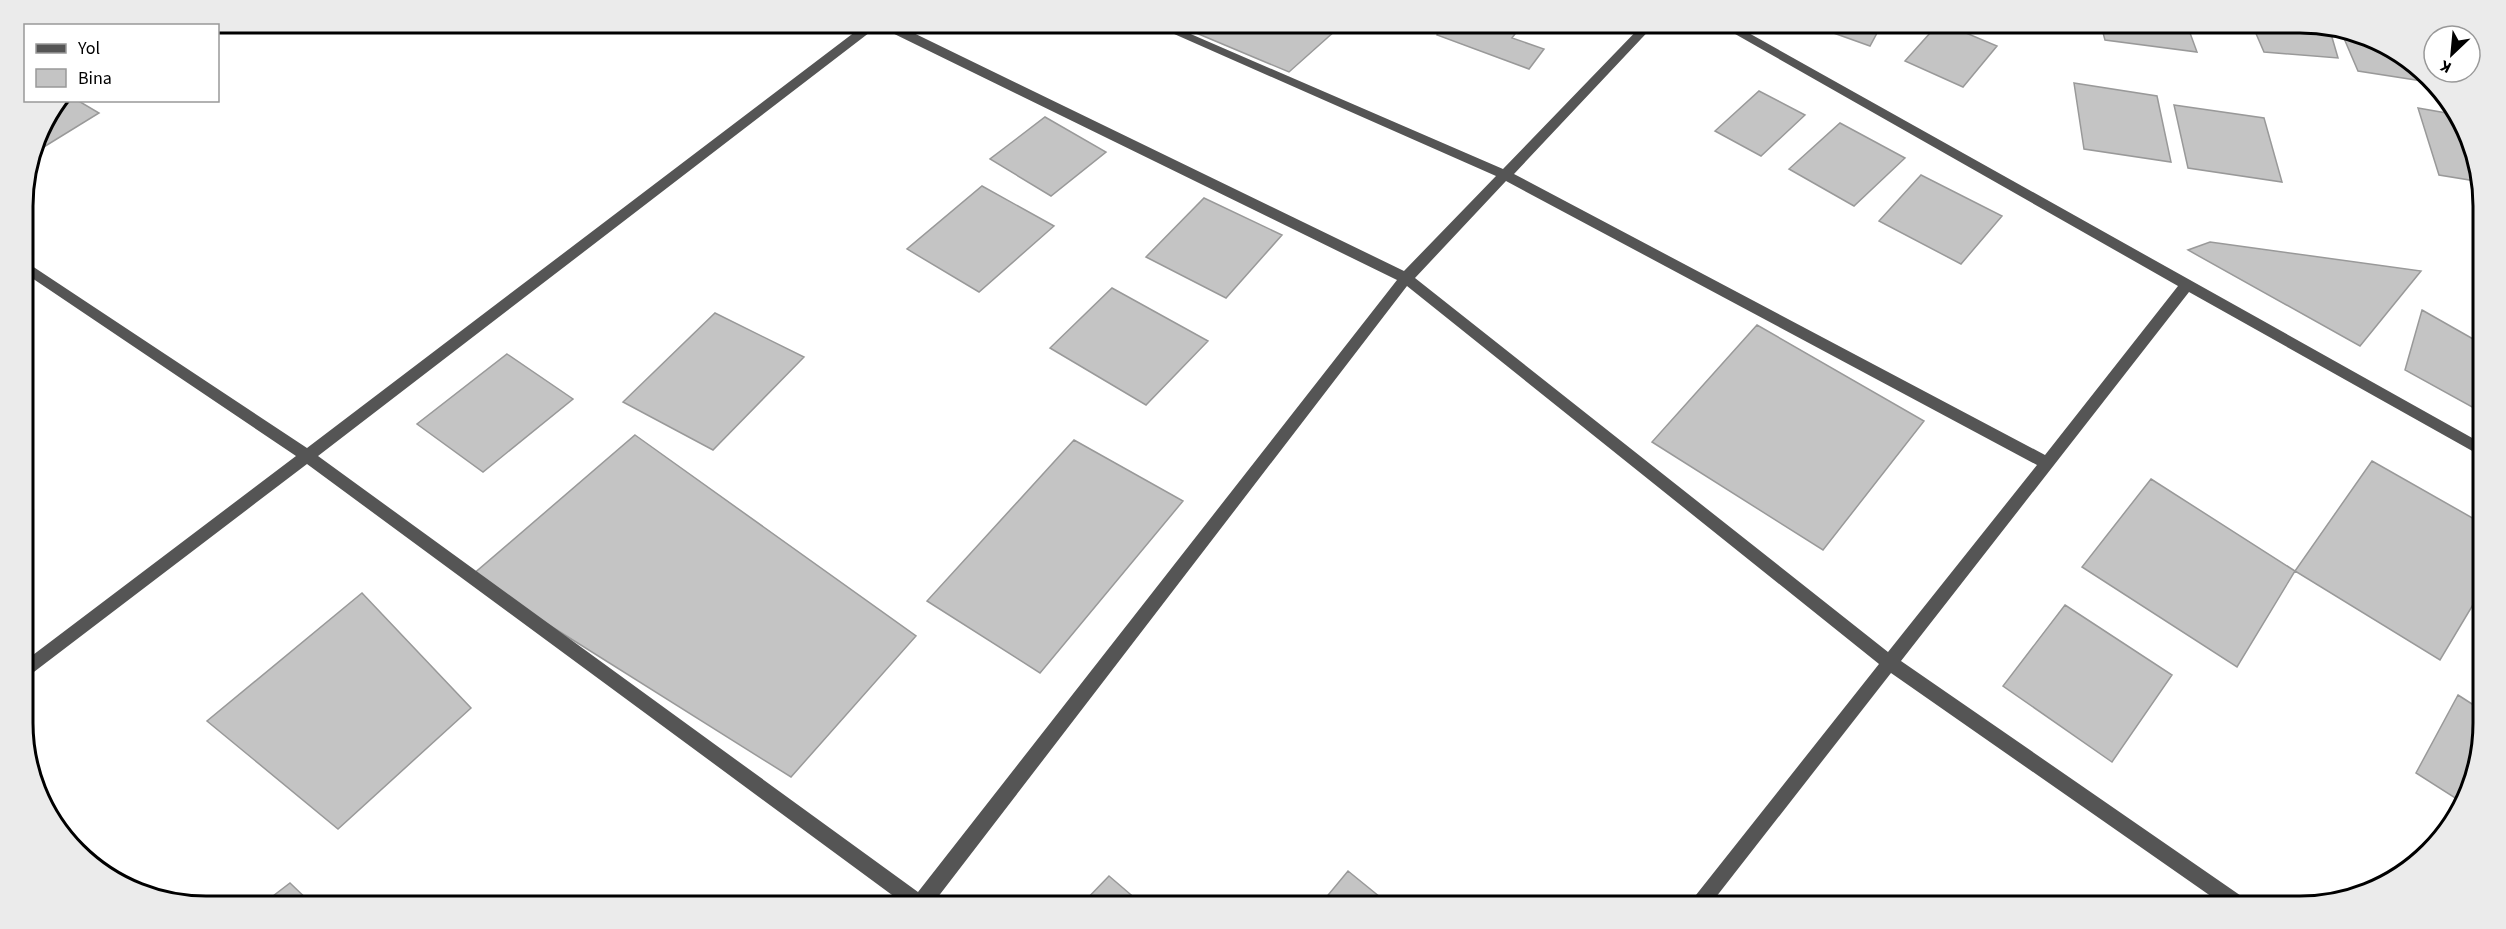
<svg xmlns="http://www.w3.org/2000/svg" width="2506" height="929" font-family="'Source Sans 3',sans-serif">
  <rect width="100%" height="100%" fill="#fff"/>
  <path fill="#c4c4c4" stroke="#999" stroke-width="1.5" d="M1170 22H1345L1289 72Z
    M1447 22H1524L1512 38 1544 49 1529 69 1437 35Z
    M1816 22H1883L1870 46 1814 26Z
    M1940 22 1997 46 1963 87 1905 61Z
    M2100 22H2186L2197 52 2105 40Z
    M2251 22H2300L2329 27 2338 58 2264 52Z
    M2340 29 2359 32 2435 83 2358 71Z
    M2074 83 2157 96 2171 162 2084 149Z
    M1759 91 1805 115 1761 156 1715 131Z
    M60 100H77L99 113 34 153 42 124Z
    M2174 105 2264 118 2282 182 2188 168Z
    M2418 108 2458 115 2465 125 2482 182 2439 175Z
    M1045 117 1106 152 1051 196 990 159Z
    M1840 123 1905 158 1854 206 1789 169Z
    M1921 175 2002 216 1961 264 1879 221Z
    M982 186 1054 226 979 292 907 249Z
    M1204 198 1282 235 1226 298 1146 257Z
    M2210 242 2421 271 2360 346 2188 250Z
    M1112 288 1208 341 1146 405 1050 348Z
    M2422 310 2482 344 2483 413 2405 370Z
    M715 313 804 357 713 450 623 402Z
    M1757 325 1924 421 1823 550 1652 442Z
    M507 354 573 399 483 472 417 424Z
    M635 435 916 636 791 777 471 576Z
    M1074 440 1183 501 1040 673 927 601Z
    M2372 461 2483 524V588L2440 660 2295 571Z
    M2151 479 2295 571 2237 667 2082 567Z
    M362 593 471 708 338 829 207 721Z
    M2065 605 2172 675 2112 762 2003 686Z
    M2458 695 2483 711 2474 782 2463 803 2416 773Z
    M1348 871 1391 906H1319Z
    M1109 876 1144 906H1080Z
    M290 883 314 906H260Z"/>
  <g fill="none" stroke-linecap="round" stroke-linejoin="round">
    <path fill="#555" fill-rule="evenodd" d="M868 22H891L1404 271 1496 176 1147 22H1163L1503 169 1645 22H1657L1514 174 2045 455 2178 286 1714 22H1729L2483 444V457L2189 292 1901 661 2247 900 2250 906H2225L1891 673 1709 906H1689L1692 900 1879 664 1407 286 931 906H907L307 464 26 678 25 661 296 456 23 272V260L307 448ZM878 26 1397 280 918 892 318 456ZM1506 181 2037 465 1888 652 1415 278Z"/>
  </g>
  <path d="M0 0H2506V929H0ZM206 33H2300A173 173 0 0 1 2473 206V723A173 173 0 0 1 2300 896H206A173 173 0 0 1 33 723V206A173 173 0 0 1 206 33Z" fill="#ebebeb" fill-rule="evenodd"/>
  <path fill="none" stroke="#000" stroke-width="3" d="M206 33H2300A173 173 0 0 1 2473 206V723A173 173 0 0 1 2300 896H206A173 173 0 0 1 33 723V206A173 173 0 0 1 206 33Z"/>
  <rect x="24" y="24" width="195" height="78" fill="#ffffff" stroke="#999999" stroke-width="1.5"/>
  <rect x="36" y="44" width="30" height="9" fill="#555555" stroke="#999999" stroke-width="1.5"/>
  <text x="78" y="54" font-size="18" fill="#000000">Yol</text>
  <rect x="36" y="69" width="30" height="18" fill="#c4c4c4" stroke="#999999" stroke-width="1.5"/>
  <text x="78" y="84" font-size="18" fill="#000000">Bina</text>
  <g transform="translate(2452 54) rotate(206)"><circle r="28" fill="#ffffff" stroke="#999999" stroke-width="1.5"/>
  <path d="M0-4.5L10 22L0 15L-10 22Z" fill="#000000"/>
  <text y="-9" font-size="16" font-weight="bold" text-anchor="middle" fill="#000000">K</text>
  </g>
</svg>
